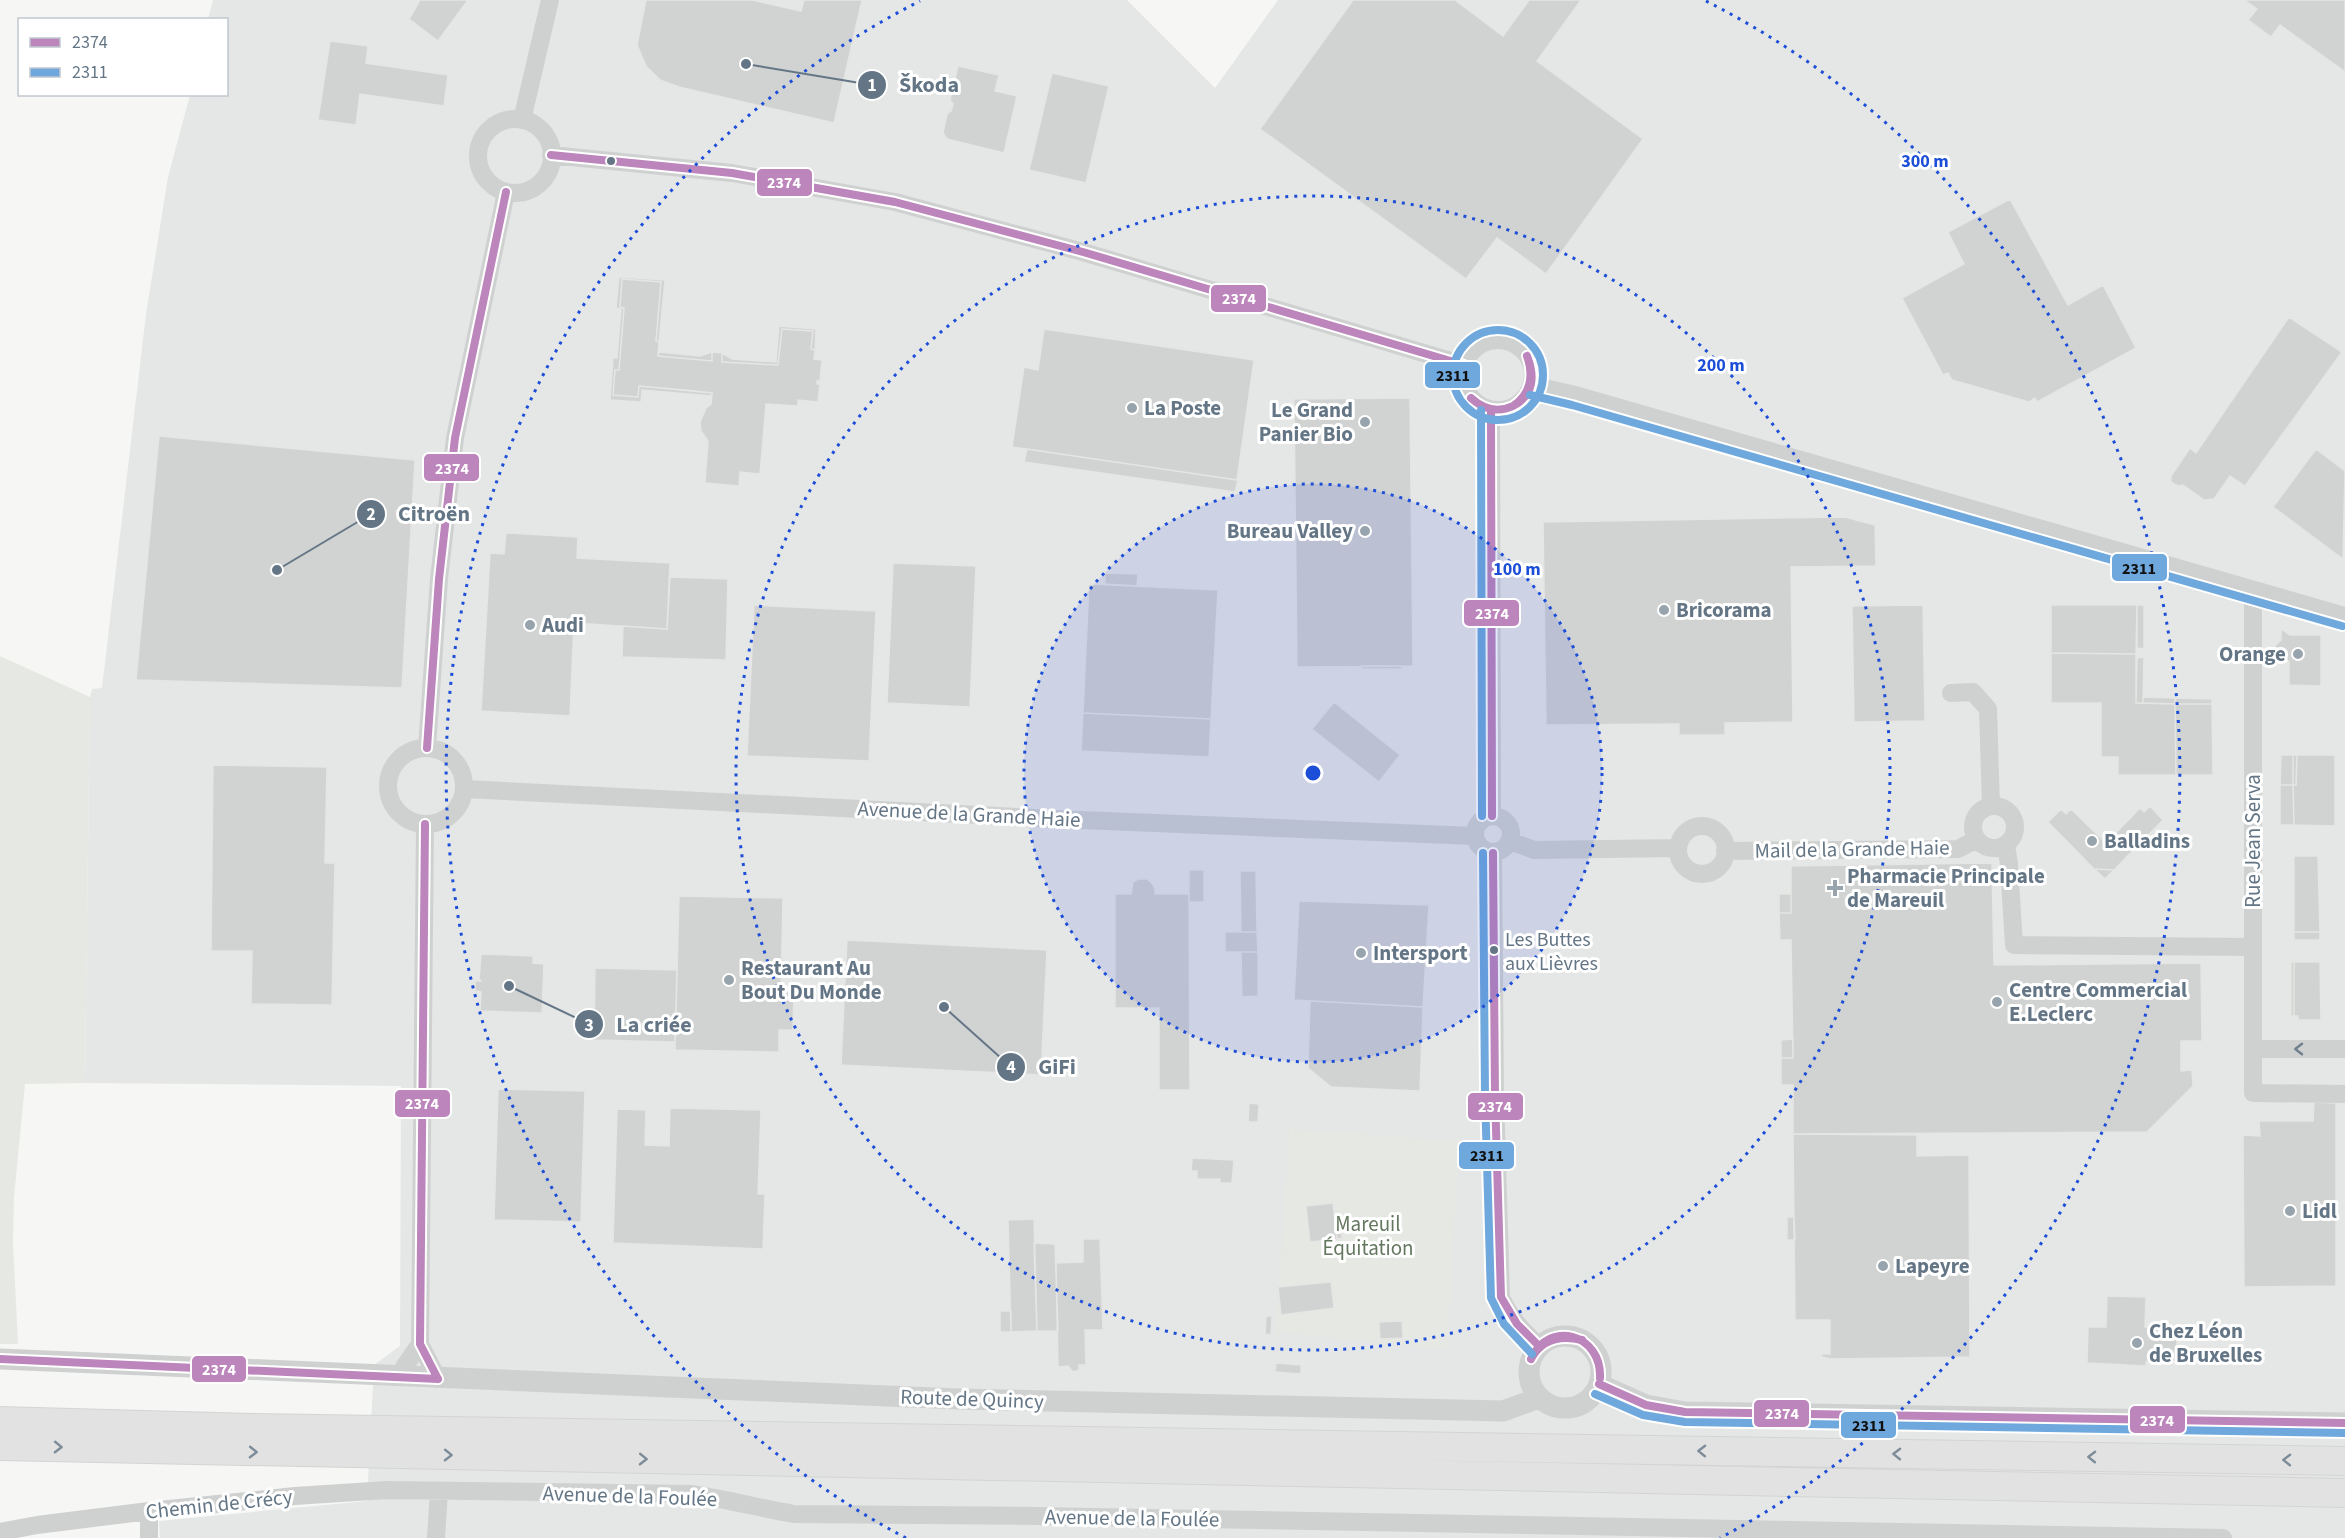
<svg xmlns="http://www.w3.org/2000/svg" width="2345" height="1538" font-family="'Source Sans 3',sans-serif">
  <rect width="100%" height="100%" fill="#f6f6f5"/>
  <path fill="#e5e6e6" d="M213 0H1127L1215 88 1278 0H2345V1538H160L159 1521 367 1501 374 1365 400 1346 401 1086 85 1083 90 697 92 689 102 688 146 314 168 177 190 95 226 94V20L208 19Z"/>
  <path fill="#e6e9e3" d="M0 656 90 697 85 1083 25 1084 14 1197 13 1242 18 1344H0Z
    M1290 1129 1459 1141 1447 1349 1276 1332Z"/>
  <path fill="#d1d2d2" stroke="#e5e5e4" stroke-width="1.5" d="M420 0H468L438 41 409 19Z
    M646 0H752L801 11 804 0H862L834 123 679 87 660 80 646 66 637 45Z
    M1353 0H1455L1503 36 1529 0H1581L1537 61 1643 139 1546 274 1497 238 1466 279 1260 129Z
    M2244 0H2345V72L2280 25 2271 37 2248 20 2257 9Z
    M330 41 368 46 366 63 448 75 444 106 360 94 356 125 318 120Z
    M958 66 999 75 995 91 1017 96 1004 153 947 139 943 133 947 114 951 111 953 104 950 100Z
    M1052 73 1109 86 1086 183 1029 170Z
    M2010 199 2068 305 2103 285 2136 348 2037 402 2035 398 2029 402 1952 380 1948 373 1943 375 1902 298 1964 264 1948 232Z
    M619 277 665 280 659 342 656 341 661 282 622 279 620 307 624 308 619 370H615L613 395 638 397 639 386 695 391 712 393V396L642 390 641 402 610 400 613 358H617L621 309 616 308Z
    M622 279 661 282 656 341 659 342 658 356 712 361V352L722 353V362L778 365 782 329 813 331 811 349 815 350 814 359 822 360 820 381H817V384H820L818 402 798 400V406L766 404 760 474 740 472 739 486 705 483 708 441 701 431 700 422 706 408 711 404 712 393 639 386 638 397 613 395 615 370H619L624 308 620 307Z
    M2289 317 2342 352 2245 486 2230 476 2214 499 2204 500 2183 485 2178 486 2171 482V476L2190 448 2196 453Z
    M779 326 816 329 815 350 811 349 813 331 782 329 778 365 722 362V353L732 359 776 362Z
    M1044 329 1254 360 1237 480 1012 447 1024 367 1038 370Z
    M659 352 700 356 712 352V361L658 356Z
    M1410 398 1413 666 1297 667 1294 399Z
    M159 436 415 460 402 688 136 680Z
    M1027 449 1237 480H1238L1235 492 1024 462Z
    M2316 449 2345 471 2343 559 2273 507Z
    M1845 517 1875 525 1876 566 1791 567 1793 722 1725 723V735H1679V724L1546 725 1543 522Z
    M506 533 578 537 577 558 670 563 667 629 574 623 570 716 481 711 490 553 504 554Z
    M893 563 976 566 970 707 887 703Z
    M1105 573 1138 574 1137 586 1105 584Z
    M670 577 728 579 726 660 622 657 623 626 667 629Z
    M1089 584 1218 590 1211 719 1083 713Z
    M754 605 876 611 869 761 747 756Z
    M1923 605 1925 721 1854 722 1852 606Z
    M2051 605H2137L2136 654 2051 653Z
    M2137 605H2144V649L2137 648Z
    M2281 629 2290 635H2321V686L2289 685V661H2280L2275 666V646L2281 640Z
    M2051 653 2136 654V703L2175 704 2176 775H2118V757H2101V703H2051Z
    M2144 657 2143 703H2136L2137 658Z
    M1361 666H1402V669H1361Z
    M2143 697 2175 698V704L2143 703Z
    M2175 698 2212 699V704H2175Z
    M1334 702 1400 755 1379 782 1312 729Z
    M2175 704H2212L2213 775H2176Z
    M1083 713 1211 719 1209 757 1081 751Z
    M2281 755H2293V785H2280Z
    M2293 755H2297L2296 785H2293Z
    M2297 755H2335V826L2294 825 2293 785H2296Z
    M213 765 327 767 325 863H335L332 1005 251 1004 252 951H211Z
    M2280 785H2293L2294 825H2280Z
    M2150 806 2163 820 2114 870 2094 869 2048 822 2061 809 2066 814 2071 809 2106 843 2140 808 2144 812Z
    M2294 856H2318L2320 932H2294Z
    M1992 863 1994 965 2201 963 2202 1041H2181V1071L2192 1070 2193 1086 2147 1132 1793 1134V1085H1781V1058H1793L1791 940H1780L1779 913H1791V866Z
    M2094 869 2114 870 2105 879Z
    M1189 870H1204V902H1189Z
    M1240 871H1256L1257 932H1241Z
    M1138 879H1147L1151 882 1155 888V894H1189L1190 1090H1159V1008H1115V894H1131L1133 882Z
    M1779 894H1791V913H1779Z
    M679 896 783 898 781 990 794 991 793 1030H779V1052L675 1050Z
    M1299 901 1429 905 1423 1007 1294 1000Z
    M1225 932H1257L1258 952H1225Z
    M2294 932H2320V940H2294Z
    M847 940 1047 950 1041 1075 841 1065Z
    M1241 952H1258V996L1242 997Z
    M481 954 533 956V963L544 964 542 1013 480 1011 481 992 475 991V981H481L479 979Z
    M2291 962H2294V1016H2291Z
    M2294 962H2320L2321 1020H2298V1016H2294Z
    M595 968 677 970 675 1042 594 1040Z
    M1310 1001 1423 1007 1420 1091 1331 1087 1308 1068Z
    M1793 1039V1058H1781V1040Z
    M498 1089 585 1091 581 1222 494 1220Z
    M2314 1102 2336 1103V1286L2244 1287 2243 1135 2260 1136 2259 1121H2313Z
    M1249 1103 1259 1104 1258 1122H1248Z
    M670 1108 761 1110 758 1194H765L763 1249 613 1243 617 1109 646 1110 645 1145 669 1146Z
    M1793 1134 1917 1135V1156L1969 1155 1970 1357 1830 1359 1822 1357 1821 1354H1830V1320H1795Z
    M1192 1158 1234 1160 1232 1183H1220V1179H1197V1171H1191Z
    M1333 1203 1337 1239 1310 1242 1306 1206Z
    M1787 1217H1794L1795 1240H1787Z
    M1034 1219 1037 1331 1011 1332 1008 1220Z
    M1341 1220 1342 1238 1337 1239 1335 1221Z
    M1083 1239H1100L1103 1330H1085L1086 1365H1079V1370L1073 1372 1068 1366 1058 1367 1056 1263 1083 1262Z
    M1034 1243 1055 1244 1058 1331H1037Z
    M1331 1282 1334 1308 1281 1315 1278 1287Z
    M2107 1296 2146 1297 2145 1327 2177 1328V1363L2146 1362V1366L2087 1363 2088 1327H2106Z
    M1000 1311H1011V1332H1000Z
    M1266 1316H1272L1271 1335 1265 1334Z
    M1402 1321 1403 1338 1380 1339 1379 1322Z
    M1276 1363 1301 1365V1374L1275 1372Z"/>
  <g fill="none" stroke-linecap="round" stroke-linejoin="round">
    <defs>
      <path id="trunk" d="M0 1421 252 1428 2345 1461
        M0 1446 2345 1493"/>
    </defs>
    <use href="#trunk" stroke="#d3d4d4" stroke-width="30"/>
    <path stroke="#cfd1d1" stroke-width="18" d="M478 156a37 37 0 1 1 74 0a37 37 0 1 1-74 0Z
      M522 120 550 0
      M551 155 732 173 895 202 1083 252 1464 365
      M1463 375a35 35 0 1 1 70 0a35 35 0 1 1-70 0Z
      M1532 385 1575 395 2345 616
      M1491 410 1492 816
      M2253 590V1093L2345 1094
      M1951 693 1973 692 1988 709 1991 806
      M427 748 439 579 455 438 506 192
      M388 786a38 38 0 1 1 76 0a38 38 0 1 1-76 0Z
      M464 789 1056 819 1475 836
      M1973 827a21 21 0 1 1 42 0a21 21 0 1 1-42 0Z
      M1475 834a18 18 0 1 1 36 0a18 18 0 1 1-36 0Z
      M425 824 420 1344 438 1379
      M1678 850a24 24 0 1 1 48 0a24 24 0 1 1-48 0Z
      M1510 841 1534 850 1678 848
      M2006 845 2009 864 2014 945 2253 947
      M1725 851 1958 849 1977 839
      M1493 853 1495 1095 1501 1297C1510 1318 1523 1331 1539 1346
      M2253 1049H2345
      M404 1377V1367L420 1344
      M149 1511V1538
      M0 1532 37 1525 149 1511 295 1496 387 1490 691 1494C726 1499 759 1508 794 1514L1038 1516 2223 1538
      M436 1538 439 1491"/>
    <path stroke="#cfd1d1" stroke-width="21" d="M1529 1372a36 36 0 1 1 72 0a36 36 0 1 1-72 0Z
      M0 1359 959 1399 1503 1411 1539 1398
      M1599 1384 1646 1405 1685 1412 2345 1423"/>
    <use href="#trunk" stroke="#e2e2e3" stroke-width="28"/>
    <defs>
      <path id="bus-1" d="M551 155 732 173 895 202 1083 252 1464 365
        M1471 398C1483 409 1498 413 1513 406
        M1513 406C1531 394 1534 375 1527 356
        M1513 406C1534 395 1535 376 1527 356
        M1491 410 1492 816
        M427 748 439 579 455 438 506 192
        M425 824 420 1344 438 1379
        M1493 853 1495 1095 1501 1297 1517 1324 1539 1346
        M0 1359 438 1379
        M1531 1359C1549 1319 1602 1334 1600 1378
        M1531 1359C1542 1338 1561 1335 1582 1340
        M1599 1384 1646 1405 1685 1412 2345 1423"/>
      <path id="bus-2" d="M1453 375a45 45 0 1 1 90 0a45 45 0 1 1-90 0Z
        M1530 395 1572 405 2342 626
        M1481 410 1482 816
        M1483 853 1485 1095 1491 1298 1504 1324 1532 1354
        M1595 1394 1643 1415 1685 1422 2345 1433"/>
    </defs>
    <use href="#bus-1" stroke="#fff" stroke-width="12"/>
    <use href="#bus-2" stroke="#fff" stroke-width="12"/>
    <use href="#bus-1" stroke="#bc85bb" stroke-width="8"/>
    <use href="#bus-2" stroke="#6fa8dc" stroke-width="8"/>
  </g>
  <defs><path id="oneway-chevron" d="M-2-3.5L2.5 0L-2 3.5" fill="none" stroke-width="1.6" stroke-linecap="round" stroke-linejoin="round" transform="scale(1.5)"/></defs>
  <use stroke="#6f7f8e" href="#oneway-chevron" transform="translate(2299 1049) rotate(-180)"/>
  <g stroke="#7d8c99">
    <use href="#oneway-chevron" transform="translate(58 1447) rotate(1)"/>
    <use href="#oneway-chevron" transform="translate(1702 1451) rotate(-179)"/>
    <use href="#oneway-chevron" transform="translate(253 1452) rotate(1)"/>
    <use href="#oneway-chevron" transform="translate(1897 1454) rotate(-179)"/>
    <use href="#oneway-chevron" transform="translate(448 1455) rotate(1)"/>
    <use href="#oneway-chevron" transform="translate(2092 1457) rotate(-179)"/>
    <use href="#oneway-chevron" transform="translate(643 1459) rotate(1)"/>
    <use href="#oneway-chevron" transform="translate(2287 1460) rotate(-179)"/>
  </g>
  <circle cx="1313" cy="773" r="289" fill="#1d4ed8" fill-opacity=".12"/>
  <g fill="none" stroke="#1d4ed8" stroke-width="3" stroke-dasharray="3 6">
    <circle cx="1313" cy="773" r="289"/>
    <circle cx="1313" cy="773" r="577"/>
    <path d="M906 1538A866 866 0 0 1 920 1M1706 1A866 866 0 0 1 1720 1538"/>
  </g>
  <g fill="#647686" stroke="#fff" stroke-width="2">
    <circle cx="611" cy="161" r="5"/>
    <circle cx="1494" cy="950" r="5"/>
  </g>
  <g fill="#97a3ad" stroke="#fff" stroke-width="2">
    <circle cx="1132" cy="408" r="6"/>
    <circle cx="1365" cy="422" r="6"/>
    <circle cx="1365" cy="531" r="6"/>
    <circle cx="1664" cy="610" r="6"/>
    <circle cx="530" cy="625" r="6"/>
    <circle cx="2298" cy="654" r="6"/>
    <circle cx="2092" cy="841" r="6"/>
    <path d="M1832 879h6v6h6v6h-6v6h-6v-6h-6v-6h6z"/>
    <circle cx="1361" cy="953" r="6"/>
    <circle cx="729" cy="980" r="6"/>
    <circle cx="1997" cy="1002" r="6"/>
    <circle cx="2290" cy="1211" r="6"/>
    <circle cx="1883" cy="1266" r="6"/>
    <circle cx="2137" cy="1343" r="6"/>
  </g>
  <g text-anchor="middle" stroke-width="6" stroke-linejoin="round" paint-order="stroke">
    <g font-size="20" fill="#647686" stroke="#fff" text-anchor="start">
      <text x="1505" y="946">Les Buttes<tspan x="1505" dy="24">aux Lièvres</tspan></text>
    </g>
    <g font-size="21" font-weight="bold" fill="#647686" stroke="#fff" text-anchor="start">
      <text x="1144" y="415">La Poste</text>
      <text x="1353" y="417" text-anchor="end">Le Grand<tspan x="1353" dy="24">Panier Bio</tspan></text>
      <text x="1353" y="538" text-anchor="end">Bureau Valley</text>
      <text x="1676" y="617">Bricorama</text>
      <text x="542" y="632">Audi</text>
      <text x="2286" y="661" text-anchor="end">Orange</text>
      <text x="2104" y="848">Balladins</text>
      <text x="1847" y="883">Pharmacie Principale<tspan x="1847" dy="24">de Mareuil</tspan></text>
      <text x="1373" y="960">Intersport</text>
      <text x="741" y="975">Restaurant Au<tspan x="741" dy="24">Bout Du Monde</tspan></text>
      <text x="2009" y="997">Centre Commercial<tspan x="2009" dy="24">E.Leclerc</tspan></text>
      <text x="2302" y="1218">Lidl</text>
      <text x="1895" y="1273">Lapeyre</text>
      <text x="2149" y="1338">Chez Léon<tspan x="2149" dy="24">de Bruxelles</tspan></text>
    </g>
    <g font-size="21" fill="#647686" stroke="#fff">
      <text transform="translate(969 814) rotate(3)" y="7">Avenue de la Grande Haie</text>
      <text transform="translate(2253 841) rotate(-90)" y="7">Rue Jean Serva</text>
      <text transform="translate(1852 849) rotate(-1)" y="7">Mail de la Grande Haie</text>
      <text transform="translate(972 1399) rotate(2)" y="7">Route de Quincy</text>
      <text transform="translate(630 1496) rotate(2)" y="7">Avenue de la Foulée</text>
      <text transform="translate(219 1504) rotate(-6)" y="7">Chemin de Crécy</text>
      <text transform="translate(1132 1518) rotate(1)" y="7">Avenue de la Foulée</text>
    </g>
    <g font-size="21" fill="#647860" stroke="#fff">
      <text x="1368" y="1231">Mareuil<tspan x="1368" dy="24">Équitation</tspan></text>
    </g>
  </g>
  <circle cx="1313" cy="773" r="9" fill="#1d4ed8" stroke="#fff" stroke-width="3"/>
  <g font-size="18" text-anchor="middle" font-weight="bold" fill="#1d4ed8" stroke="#fff" stroke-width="6" stroke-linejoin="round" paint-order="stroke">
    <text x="1925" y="167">300 m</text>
    <text x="1721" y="371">200 m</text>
    <text x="1517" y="575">100 m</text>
  </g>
  <path fill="none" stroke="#647686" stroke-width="2" d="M746 64L872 85M277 570L371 514M509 986L589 1024M944 1007L1011 1067"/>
  <g fill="#647686" stroke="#fff" stroke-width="2">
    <circle cx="746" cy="64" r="6"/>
    <circle cx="277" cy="570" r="6"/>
    <circle cx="509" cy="986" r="6"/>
    <circle cx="944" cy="1007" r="6"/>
    <circle cx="872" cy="85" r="15"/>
    <circle cx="371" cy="514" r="15"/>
    <circle cx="589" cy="1024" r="15"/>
    <circle cx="1011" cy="1067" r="15"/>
  </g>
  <g font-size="18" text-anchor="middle" font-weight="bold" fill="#fff">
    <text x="872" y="91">1</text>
    <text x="371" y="520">2</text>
    <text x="589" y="1031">3</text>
    <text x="1011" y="1073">4</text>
  </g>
  <g font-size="22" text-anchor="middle" font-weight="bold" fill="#647686" stroke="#fff" stroke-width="6" stroke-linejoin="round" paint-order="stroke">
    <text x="929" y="92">Škoda</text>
    <text x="434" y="521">Citroën</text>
    <text x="654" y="1032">La criée</text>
    <text x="1057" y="1074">GiFi</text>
  </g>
  <g stroke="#fff" stroke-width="2">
    <rect x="756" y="168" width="57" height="29" rx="6" fill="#bc85bb"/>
    <rect x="1210" y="284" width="57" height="29" rx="6" fill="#bc85bb"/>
    <rect x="1424" y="361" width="57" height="28" rx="6" fill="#6fa8dc"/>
    <rect x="423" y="453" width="57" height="29" rx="6" fill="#bc85bb"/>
    <rect x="2111" y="553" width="57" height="29" rx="6" fill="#6fa8dc"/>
    <rect x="1463" y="599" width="57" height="28" rx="6" fill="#bc85bb"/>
    <rect x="394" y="1089" width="57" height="29" rx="6" fill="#bc85bb"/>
    <rect x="1467" y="1092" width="57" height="29" rx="6" fill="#bc85bb"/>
    <rect x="1458" y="1141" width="57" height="29" rx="6" fill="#6fa8dc"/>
    <rect x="191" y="1355" width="56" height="28" rx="6" fill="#bc85bb"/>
    <rect x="1753" y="1399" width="57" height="29" rx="6" fill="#bc85bb"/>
    <rect x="2129" y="1405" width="57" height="29" rx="6" fill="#bc85bb"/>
    <rect x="1840" y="1411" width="57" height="28" rx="6" fill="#6fa8dc"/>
  </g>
  <g font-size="16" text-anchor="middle" font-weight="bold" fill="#fff">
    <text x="784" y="188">2374</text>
    <text x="1239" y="304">2374</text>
    <text x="452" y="474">2374</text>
    <text x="1492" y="619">2374</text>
    <text x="422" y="1109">2374</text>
    <text x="1495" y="1112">2374</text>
    <text x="219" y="1375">2374</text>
    <text x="1782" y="1419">2374</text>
    <text x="2157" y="1426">2374</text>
  </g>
  <g font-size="16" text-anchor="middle" font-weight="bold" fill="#111">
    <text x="1453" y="381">2311</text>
    <text x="2139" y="574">2311</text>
    <text x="1487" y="1161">2311</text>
    <text x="1869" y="1431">2311</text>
  </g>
  <rect x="18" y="18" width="210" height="78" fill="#ffffff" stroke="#c1c8cf" stroke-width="1.5"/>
  <rect x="30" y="38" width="30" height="9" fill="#bc85bb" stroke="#c1c8cf" stroke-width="1.5"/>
  <text x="72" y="48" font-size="18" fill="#647686">2374</text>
  <rect x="30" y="68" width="30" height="9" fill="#6fa8dc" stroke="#c1c8cf" stroke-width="1.5"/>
  <text x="72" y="78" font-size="18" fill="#647686">2311</text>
</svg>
